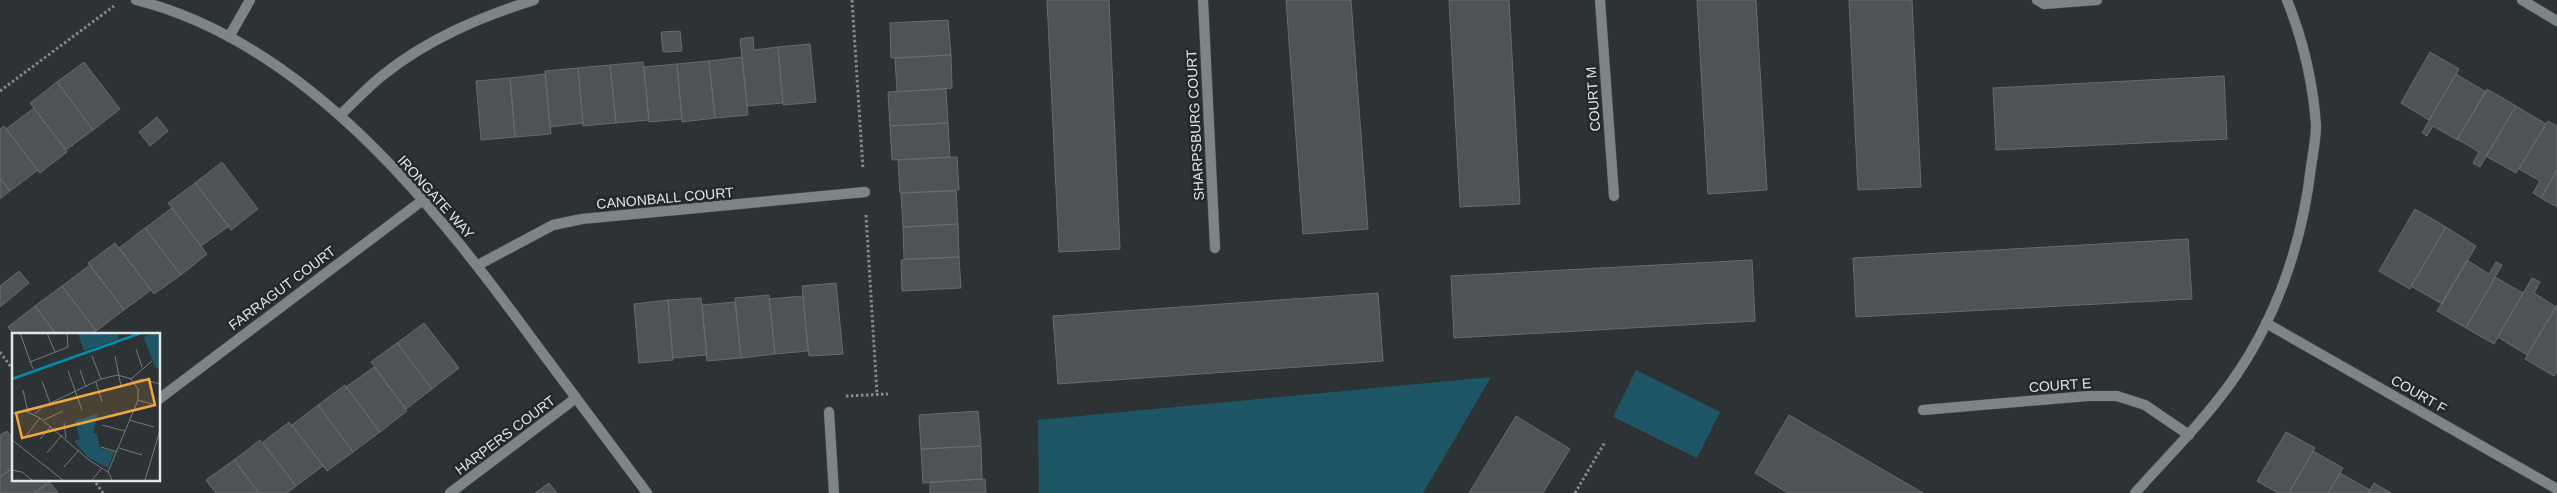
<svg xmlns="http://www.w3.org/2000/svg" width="2557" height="493" font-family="Arial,sans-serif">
  <rect width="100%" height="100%" fill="#2d3234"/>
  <path fill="#1f5666" d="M1636 370 1720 412 1697 458 1613 417Z
    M1491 377 1423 493H1039L1038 420Z"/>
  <path fill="#4e5456" stroke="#666c6e" d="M1047 0H1109L1120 249 1059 252Z
    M1286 0H1351L1368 229 1303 234Z
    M1449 0H1509L1520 204 1460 207Z
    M1697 0H1756L1767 190 1708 194Z
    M1849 0H1912L1921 187 1858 190Z
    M948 20 951 55 891 58 890 23Z
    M680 31 682 51 663 52 661 32Z
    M753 37 754 50 778 47 783 103 747 106 740 39Z
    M810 44 816 102 783 105 778 47Z
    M2430 52 2459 69 2429 120 2401 103Z
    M951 55 952 88 897 92 895 58Z
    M742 57 748 115 715 118 709 61Z
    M709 61 715 118 682 122 677 64Z
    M84 62 120 109 93 130 57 82Z
    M643 62 649 120 616 123 610 65Z
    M677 64 682 119 649 122 644 67Z
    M610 65 616 123 583 126 578 68Z
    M578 68 583 123 550 127 545 71Z
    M545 74 551 134 515 137 510 78Z
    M2456 74 2486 92 2457 140 2433 126 2427 136 2422 133Z
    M2224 76 2227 139 1996 150 1993 88Z
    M510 78 515 137 481 140 476 81Z
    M57 82 93 130 66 150 30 103Z
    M946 89 948 123 890 126 888 92Z
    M2487 89 2516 106 2480 167 2473 163 2479 152 2457 139Z
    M2516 106 2546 124 2516 173 2486 156Z
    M34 108 67 152 40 173 6 129Z
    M157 117 168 131 150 146 139 132Z
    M2548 121 2557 126V170L2541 198 2533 193 2540 181 2519 169Z
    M948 123 950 157 892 160 890 126Z
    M4 126 38 170 10 191 0 178V129Z
    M957 157 959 190 900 193 898 160Z
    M222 162 258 209 231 230 195 183Z
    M2557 170V207L2541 198Z
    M0 178 10 191 0 199Z
    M195 183 229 226 201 246 168 203Z
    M956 191 958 224 903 227 901 193Z
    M172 208 207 254 181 275 145 228Z
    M2415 209 2446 227 2410 289 2379 271Z
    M958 224 959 257 904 259 903 227Z
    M2446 227 2476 246 2442 304 2411 286Z
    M145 228 181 275 154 294 119 248Z
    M2188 239 2192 299 1856 317 1853 258Z
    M115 243 151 290 124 310 88 263Z
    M959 257 961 288 902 291 901 260Z
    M1752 260 1755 321 1454 338 1451 276Z
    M2467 260 2489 274 2496 262 2502 265 2466 328 2437 311Z
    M90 265 124 310 96 331 62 286Z
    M19 271 29 283 0 307V286Z
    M2495 277 2523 293 2494 344 2466 328Z
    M2532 278 2540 282 2534 293 2556 307 2527 355 2498 337Z
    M836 283 843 354 809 356 802 286Z
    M62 286 96 331 92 334H56L35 306Z
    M1378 293 1383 361 1058 384 1053 316Z
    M769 295 775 354 741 358 735 298Z
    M803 296 808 351 775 354 769 299Z
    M701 298 707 355 673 358 668 300Z
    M668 300 673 360 639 363 634 304Z
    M735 302 741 358 707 361 702 305Z
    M2557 305V372L2554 376 2525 359Z
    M35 306 56 334 14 335 8 327Z
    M424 323 459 368 432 389 397 343Z
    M397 343 432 389 406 409 371 362Z
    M374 367 407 411 380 432 346 387Z
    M345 385 380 432 353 452 318 405Z
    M318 405 353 452 327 471 292 425Z
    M978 411 981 446 921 449 919 415Z
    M1789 415 1923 493H1788L1755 473Z
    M1516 416 1570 449 1543 493H1469Z
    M289 422 323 466 296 486 263 442Z
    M7 431 14 440V467L0 477V435Z
    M2286 432 2315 448 2289 493H2278L2257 481Z
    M260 440 296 486 287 493H259L234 460Z
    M981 446 982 479 923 483 921 449Z
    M2313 451 2343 468 2328 493H2289Z
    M234 460 259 493H216L211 487 206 480Z
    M14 467V479H43L47 484 34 493H0V477Z
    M2340 473 2370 490 2368 493H2328Z
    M985 479 986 493H930V482Z
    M49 481 58 493H34L47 484Z
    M549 483 557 493H535Z
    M2374 483 2391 493H2368Z"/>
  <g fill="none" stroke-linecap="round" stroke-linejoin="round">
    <defs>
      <path id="service" d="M1203 0 1215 248
        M1600 0 1614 196
        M2037 0 2044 4 2097 0
        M2522 0 2557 21
        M229 37 250 0
        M2266 323 2557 489
        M159 399 423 200
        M1923 410 2088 396H2117L2145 405 2189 435
        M829 412 834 493
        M450 493 576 398"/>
      <path id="minor" d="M136 0C311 44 440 213 541 351 576 398 612 446 647 493
        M340 115C354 102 368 87 383 75 428 39 480 17 534 0
        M478 265 553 225 582 219 865 192
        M2135 493C2167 457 2201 424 2230 384 2276 320 2302 244 2311 167 2313 153 2316 139 2316 125 2313 83 2303 40 2287 0"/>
    </defs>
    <use href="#service" stroke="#4b4f51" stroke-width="11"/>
    <use href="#minor" stroke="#4b4f51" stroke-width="11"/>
    <path stroke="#85898a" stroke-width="3" stroke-dasharray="2.5 2.5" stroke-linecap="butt" d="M852 0 863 169
      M0 91 114 6
      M866 215 877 394
      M0 352 14 371
      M846 396 888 394
      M93 479 103 493
      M1575 493 1605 442"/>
    <use href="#service" stroke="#7e8587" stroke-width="10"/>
    <use href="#minor" stroke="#7e8587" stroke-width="10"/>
  </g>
  <g text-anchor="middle" stroke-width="5" stroke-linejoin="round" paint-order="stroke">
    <g font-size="14" fill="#e3e6e7" stroke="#23282a">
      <text transform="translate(1593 99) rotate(-94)" y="5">COURT M</text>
      <text transform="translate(1195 125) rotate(-93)" y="5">SHARPSBURG COURT</text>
      <text transform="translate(436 197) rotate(48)" y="5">IRONGATE WAY</text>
      <text transform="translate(665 198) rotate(-5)" y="5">CANONBALL COURT</text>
      <text transform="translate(282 288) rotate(-37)" y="5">FARRAGUT COURT</text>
      <text transform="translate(2060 385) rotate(-4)" y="5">COURT E</text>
      <text transform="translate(2419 394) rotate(30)" y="5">COURT F</text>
      <text transform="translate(505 435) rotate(-37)" y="5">HARPERS COURT</text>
    </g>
  </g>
  <g transform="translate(12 333)">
    <rect width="148" height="148" fill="#2d3234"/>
    <path d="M66 0H105L107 6 72 18ZM142 0H147V36L144 35 131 4ZM86 80 81 100 85 101 88 115 102 119 96 135 77 125 62 108 68 106 63 88Z" fill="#1f5666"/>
    <path fill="none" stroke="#018dac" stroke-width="2.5" d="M0 46 129 0"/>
    <path fill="none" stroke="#767a7c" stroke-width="1" d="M8 0 21 36M35 0 43 19M124 16 130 34M80 23 89 46M103 23 109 53 130 46 148 51M18 29 56 14 55 0M68 37 74 54M56 38 70 77M119 46 140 28M30 48 38 70M84 49 90 69M11 57 16 79M126 67 143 72M0 81 13 78 28 85 77 127 96 139 100 147M23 81 32 73 89 46 106 42 119 46 126 56V67L96 139M32 87 51 78M117 87 142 94M52 90 54 105M90 92 113 98M14 103 28 85M28 106 39 93M0 107 51 147M89 114 105 119M107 115 130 122M35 120 50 102M52 134 67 117M0 137 10 139 20 147M80 147 90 135M133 147 148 97"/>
    <path fill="#f1a63f" fill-opacity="0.15" stroke="#f1a63f" stroke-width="2.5" d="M137 46 143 72 10 105 4 80Z"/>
    <rect width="148" height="148" fill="none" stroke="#e3e6e7" stroke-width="2.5"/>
  </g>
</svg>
